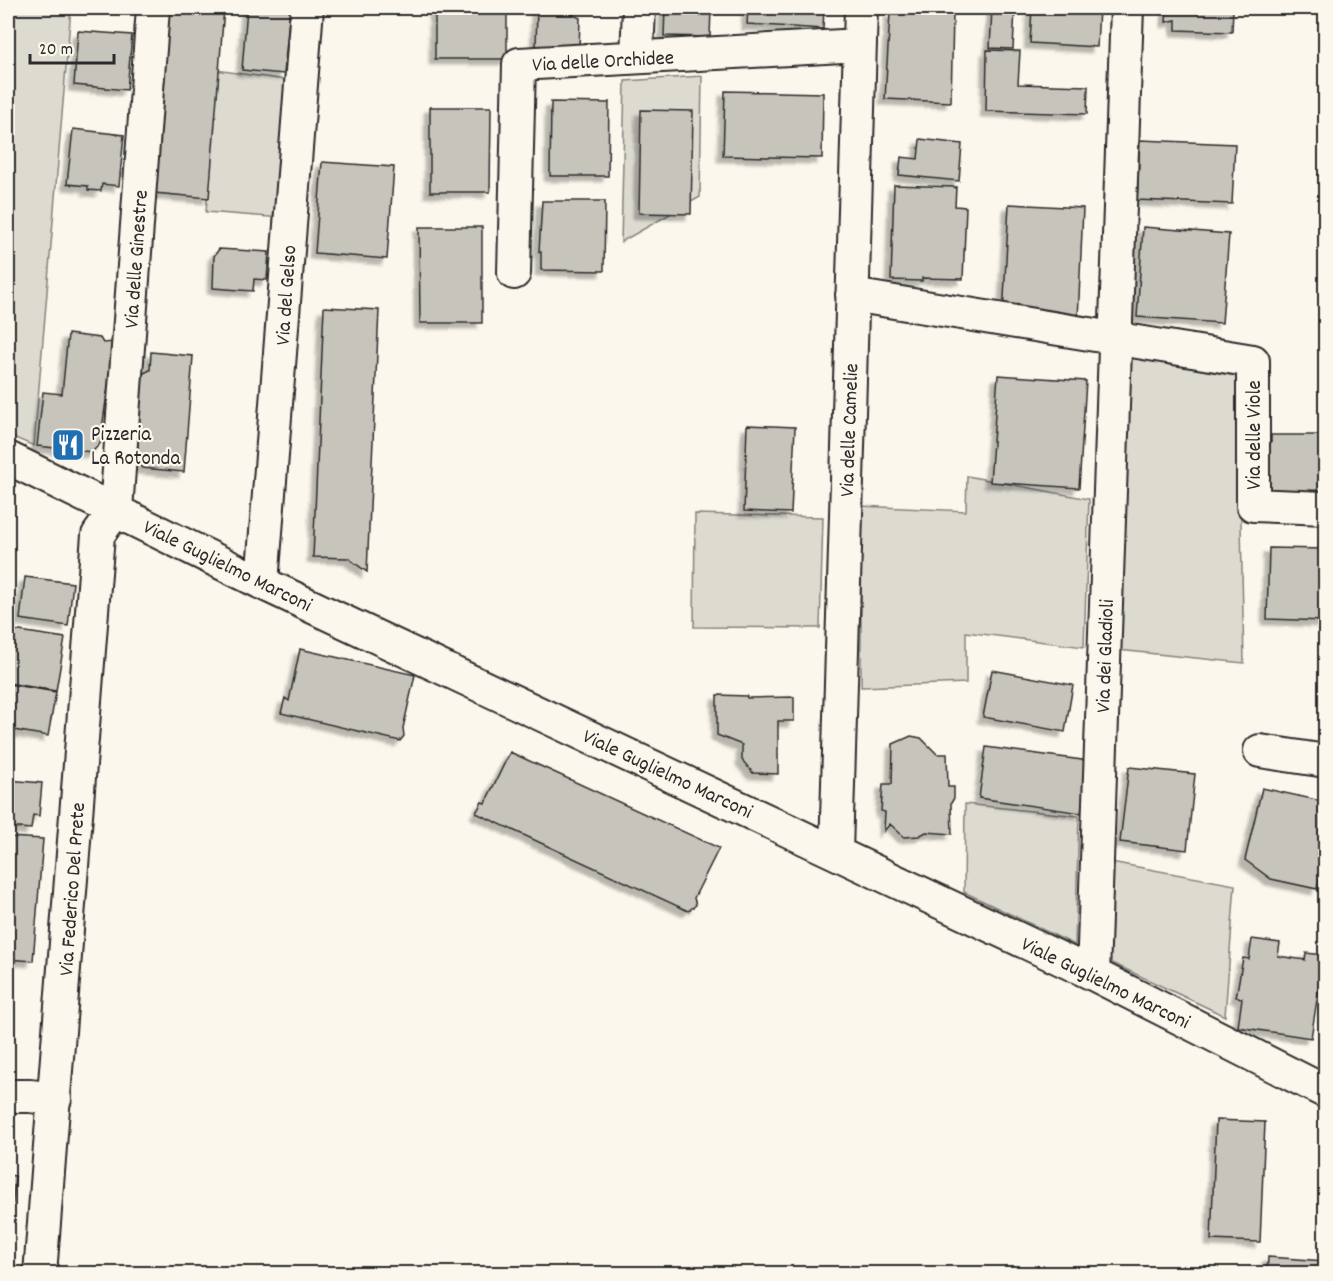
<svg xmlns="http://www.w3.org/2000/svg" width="1333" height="1281" font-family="Dekko,sans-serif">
  <defs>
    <filter id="shadow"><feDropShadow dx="-5.5" dy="5.5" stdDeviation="1.5" flood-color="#0004"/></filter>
  </defs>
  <rect width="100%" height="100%" fill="#fbf7ec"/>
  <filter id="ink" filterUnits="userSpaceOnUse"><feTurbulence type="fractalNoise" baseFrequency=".0167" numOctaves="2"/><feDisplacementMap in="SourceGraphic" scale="12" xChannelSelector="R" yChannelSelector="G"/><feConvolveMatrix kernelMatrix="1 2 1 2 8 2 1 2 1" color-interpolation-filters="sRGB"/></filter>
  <g filter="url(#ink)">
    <path fill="#dddad0" stroke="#84827e" stroke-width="1.5" d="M8 8H71L34 446 8 435Z
      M216 70 293 81 282 218 206 212Z
      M702 76 700 197 621 242 625 81Z
      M1128 357 1242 377 1241 524 1244 663 1118 650Z
      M967 476 1089 499 1084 647 966 632V683L861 687V506L966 511Z
      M695 514 823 517 820 628 694 627Z
      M965 804 1079 816 1075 945 964 892Z
      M1111 862 1235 885 1225 1016 1108 961Z"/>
    <path fill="#c7c4bc" stroke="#2b2b2b" stroke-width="1.5" filter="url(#shadow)" d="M169 8H224L209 198 154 193Z
      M247 8H290L284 74 242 70Z
      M435 8H507V59H435Z
      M537 8H570V13L580 18 579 50 536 49Z
      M665 8H711L710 37 664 36Z
      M748 8H824L823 29 747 24Z
      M992 8H1015L1013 49 990 48Z
      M1032 8H1099L1097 47 1030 43Z
      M1167 8H1233L1232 32 1176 30V20L1166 22Z
      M890 13 953 15 951 102 885 99Z
      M78 31 132 35 127 90 74 85Z
      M987 50 1020 51 1018 84 1088 86 1087 114 986 111Z
      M725 91 823 93 822 158 723 156Z
      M609 101 608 176H550L551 102 609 103Z
      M430 107H491L490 192H430Z
      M641 110 693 111 691 214 639 213Z
      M73 129 124 135 119 186 102 184 101 191 88 190V186L67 184Z
      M920 139 962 144 959 181 899 175 901 157 918 159Z
      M1140 140 1235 144 1232 204 1137 200Z
      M322 162 394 167 387 259 315 253Z
      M894 185 956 187 955 206 966 207 963 279 922 278V281L891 280Z
      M542 201H605L604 271 541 270V252H539Z
      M1009 204 1083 208 1078 320 1003 316Z
      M419 227H482V323H420Z
      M1143 227 1229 234 1222 323 1137 317Z
      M219 249 269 252 267 280 254 279 253 291 213 288 214 256Z
      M324 307 379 310 367 572 348 558 313 557Z
      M68 334 100 338 103 343 114 342 100 444 92 452 37 446 43 392 62 394Z
      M151 352 193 356 184 472 142 468 137 462 142 374 150 370Z
      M998 375 1086 381 1079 488 990 482Z
      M747 425 795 427 791 513 744 511Z
      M1271 435H1326L1324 493 1265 494 1269 439 1271 443Z
      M1269 548 1326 549V621L1267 619Z
      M25 577 73 583 68 626 20 619Z
      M13 630 65 638 56 691 8 683V665Z
      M300 649 415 675 403 728 404 736 400 741 281 713 285 698 289 701Z
      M992 670 1073 685 1065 732 983 717Z
      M8 684 56 692 48 736 8 729Z
      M717 695 747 696V698L794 697V721H778V774L753 773 742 760V745L717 735Z
      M911 736 921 738 937 754H947L948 787H954V798L951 803 952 834 926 832 919 836 904 837 890 824 884 831 885 812 881 811 883 784H892L893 744Z
      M986 747 1089 761 1081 813 979 798Z
      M510 752 719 848 694 898 696 905 688 911 476 813 482 802 485 803Z
      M1129 767 1195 774 1187 850 1120 842Z
      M8 780 42 783 39 816 33 815 31 829 8 827Z
      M1262 788 1326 802V816L1317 854 1325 856 1317 889 1271 879 1245 860Z
      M8 837 43 839 33 961 8 959Z
      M1252 939 1280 943 1278 956 1305 960 1306 953 1324 955 1311 1038 1238 1027 1242 998 1236 997 1243 958 1249 959Z
      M1216 1120 1265 1122 1260 1242 1211 1240Z
      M8 1175 15 1176 8 1263Z
      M1268 1257 1326 1261V1274H1267Z"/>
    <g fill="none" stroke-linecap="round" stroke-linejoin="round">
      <defs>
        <path id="minor" d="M637 57 639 8
          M514 273 519 64 860 45
          M852 295 1253 361V505L1326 508
          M8 458 262 583 1093 974 1326 1092
          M262 583 307 8
          M1260 751 1326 761
          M836 852 861 8
          M1093 974 1127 8
          M8 1096H30L55 1099
          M40 1274 98 535 116 510 153 8"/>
      </defs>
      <use href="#minor" stroke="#2b2b2b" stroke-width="36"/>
      <use href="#minor" stroke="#fbf7ec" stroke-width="32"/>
    </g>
  </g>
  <defs>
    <symbol id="restaurant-square" viewBox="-11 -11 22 22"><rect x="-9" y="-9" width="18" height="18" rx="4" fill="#1f6fb2" stroke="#fbf7ec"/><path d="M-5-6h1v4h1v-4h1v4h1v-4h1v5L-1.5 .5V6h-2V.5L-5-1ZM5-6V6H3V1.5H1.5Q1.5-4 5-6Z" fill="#fff"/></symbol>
  </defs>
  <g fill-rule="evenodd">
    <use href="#restaurant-square" x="49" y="426" width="38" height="38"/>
  </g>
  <g text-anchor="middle" stroke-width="4.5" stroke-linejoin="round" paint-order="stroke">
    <g font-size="21" fill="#2b2b2b" stroke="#fbf7ec">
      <text transform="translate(603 60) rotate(-3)" y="7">Via delle Orchidee</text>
      <text transform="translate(135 259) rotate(-86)" y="7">Via delle Ginestre</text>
      <text transform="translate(285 295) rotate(-86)" y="7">Via del Gelso</text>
      <text transform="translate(848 430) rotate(-88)" y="7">Via delle Camelie</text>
      <text transform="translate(1253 435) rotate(-90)" y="7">Via delle Viole</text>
      <text transform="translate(228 565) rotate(26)" y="7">Viale Guglielmo Marconi</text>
      <text transform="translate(1104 656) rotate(-88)" y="7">Via dei Gladioli</text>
      <text transform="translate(668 773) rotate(25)" y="7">Viale Guglielmo Marconi</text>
      <text transform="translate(71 889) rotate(-86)" y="7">Via Federico Del Prete</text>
      <text transform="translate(1106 982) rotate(26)" y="7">Viale Guglielmo Marconi</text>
    </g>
    <g font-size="21" fill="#2b2b2b" stroke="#fbf7ec" text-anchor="start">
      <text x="91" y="440">Pizzeria<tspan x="91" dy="24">La Rotonda</tspan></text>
    </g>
  </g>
  <rect width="1333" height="1281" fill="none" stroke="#fbf7ec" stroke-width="30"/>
  <rect x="15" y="15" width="1303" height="1251" fill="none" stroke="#2b2b2b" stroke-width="2" filter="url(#ink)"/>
  <path d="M30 54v9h84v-9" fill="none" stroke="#2b2b2b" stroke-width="3"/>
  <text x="39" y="54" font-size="18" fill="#2b2b2b" stroke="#fbf7ec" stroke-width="4.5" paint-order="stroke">20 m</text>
</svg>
